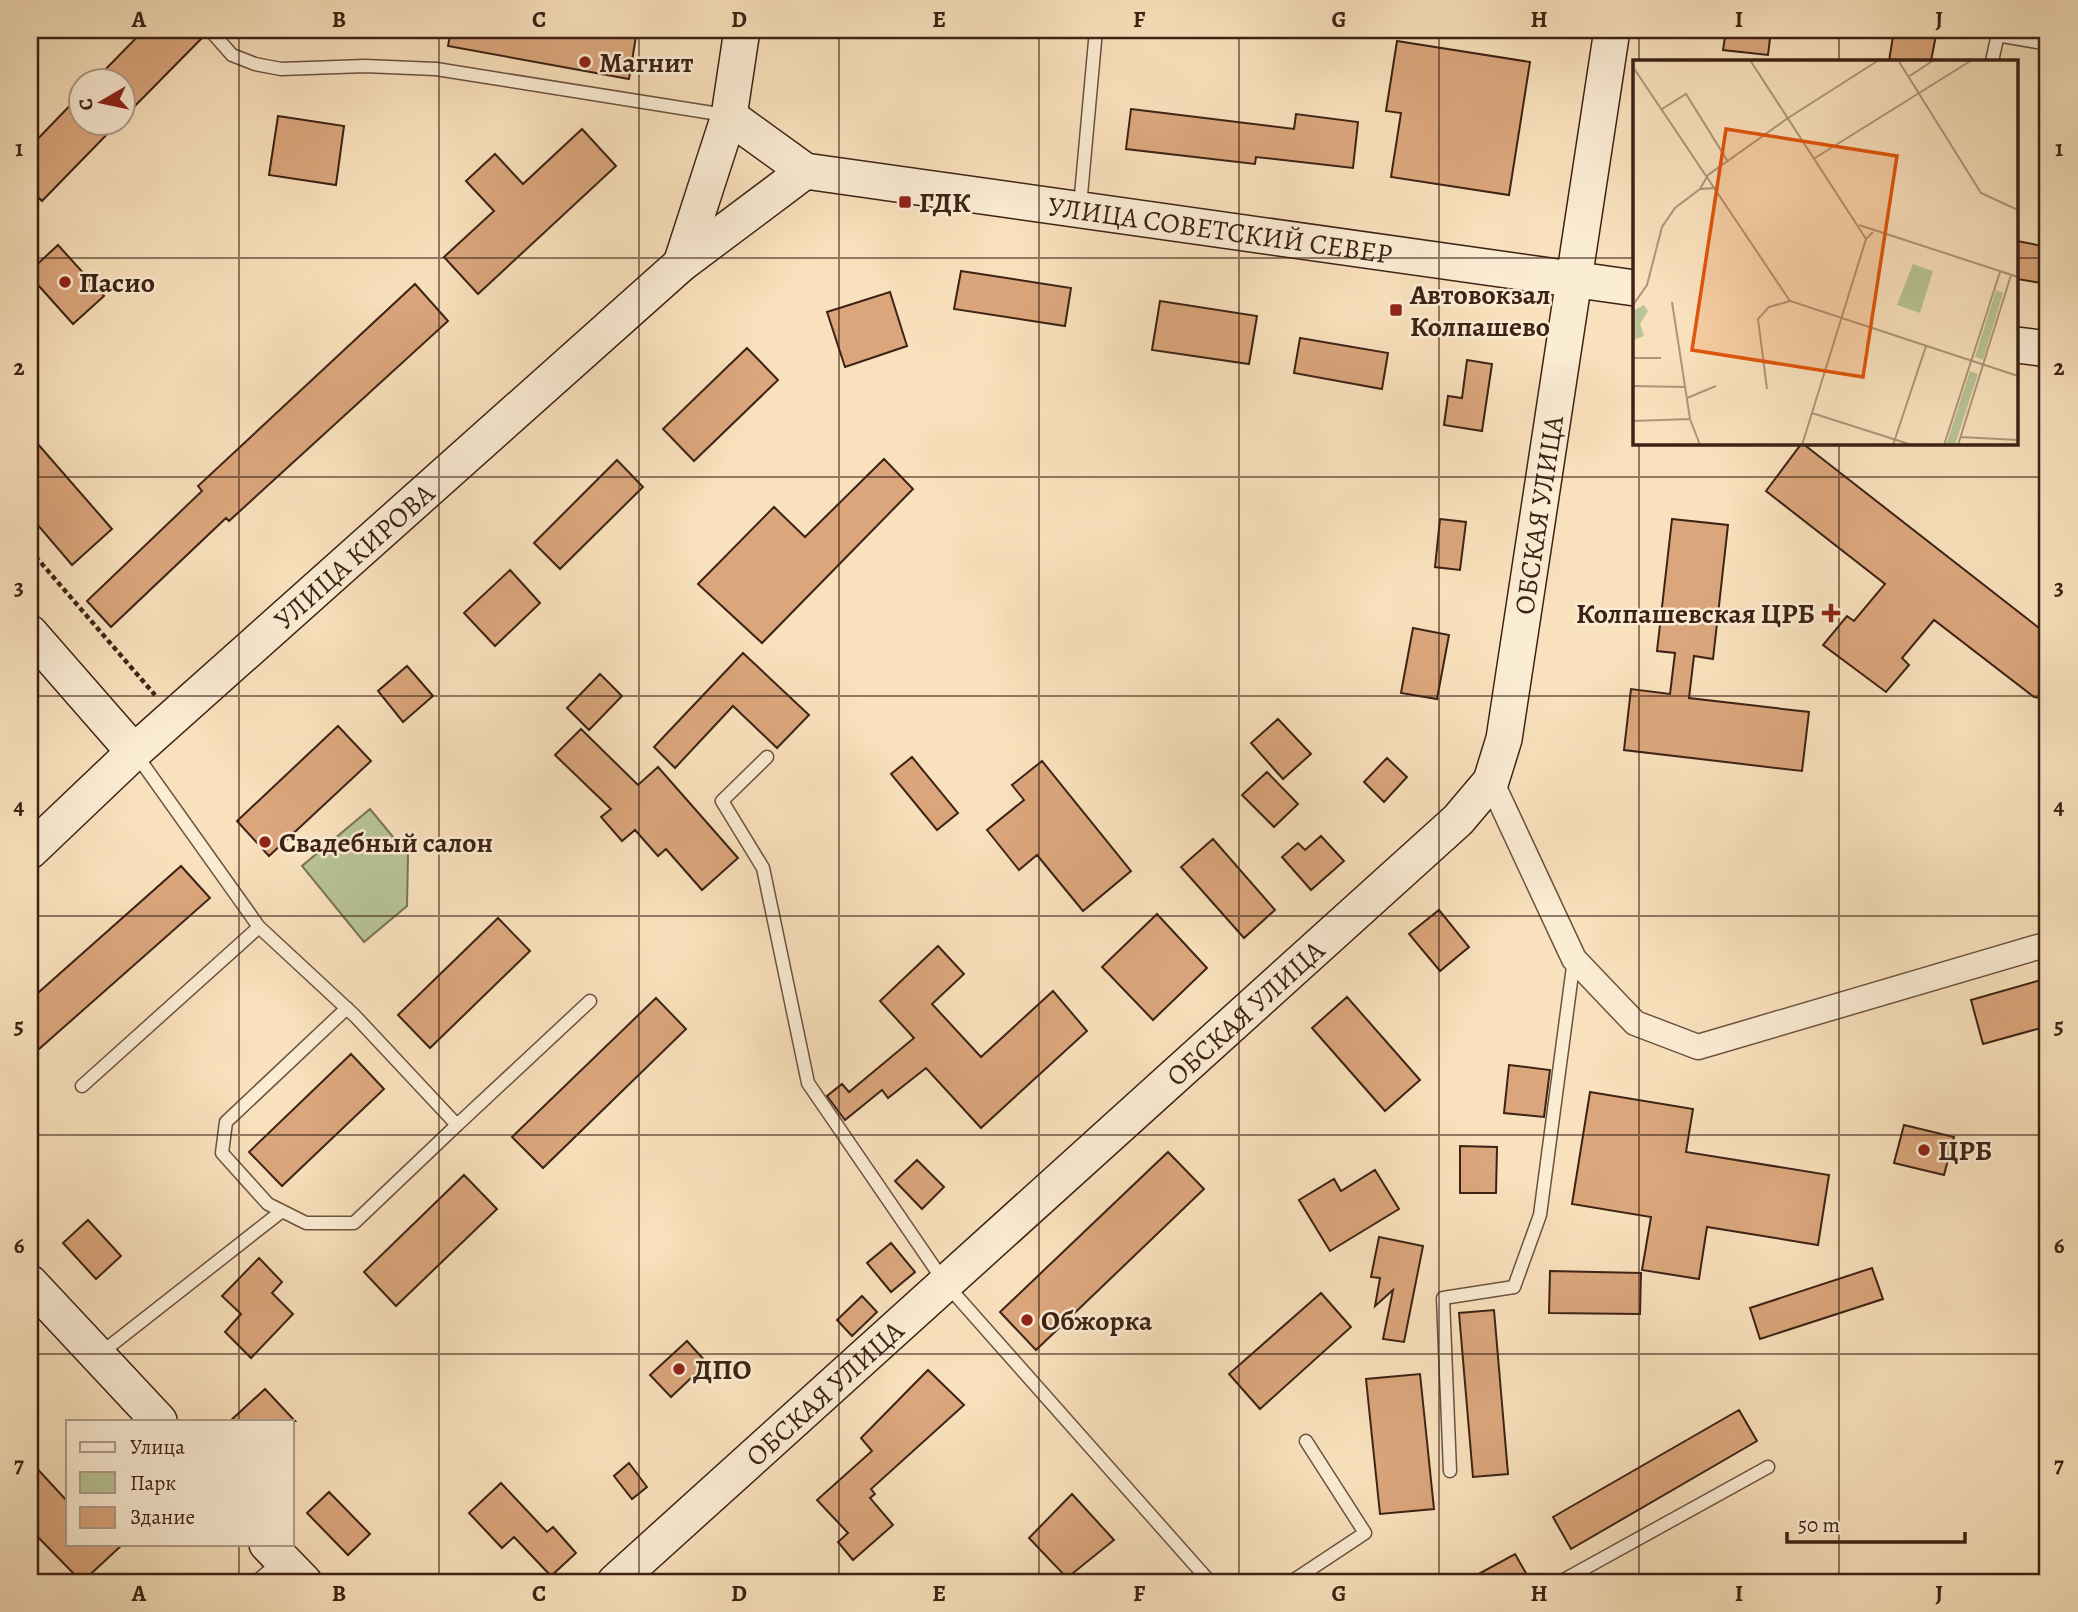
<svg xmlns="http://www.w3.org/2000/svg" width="2078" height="1612" font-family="Alegreya,serif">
  <rect width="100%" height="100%" fill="#f9e1bd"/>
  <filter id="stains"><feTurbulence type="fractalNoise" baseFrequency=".00286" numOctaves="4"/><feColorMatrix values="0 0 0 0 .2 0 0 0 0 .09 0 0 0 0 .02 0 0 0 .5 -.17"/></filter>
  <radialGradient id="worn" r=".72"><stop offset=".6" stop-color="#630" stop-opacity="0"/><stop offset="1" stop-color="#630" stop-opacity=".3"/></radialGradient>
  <path fill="#b8c496" stroke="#7a7356" stroke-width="2" d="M370 809 408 855 407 906 364 942 302 866Z"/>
  <path fill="#dba67c" stroke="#3d2215" stroke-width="2" d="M144 30H201L204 36 122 119V80H95Z
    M451 30H637L629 79 448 46Z
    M1726 30H1771L1768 55 1723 50Z
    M1894 30H1937L1931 61H1889Z
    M1397 41 1530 62 1509 195 1391 177 1401 113 1386 111Z
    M80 95V122H119L42 201 30 189V147Z
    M1131 109 1294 129 1296 114 1358 122 1353 168 1256 157 1255 164 1126 149Z
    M278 116 344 126 336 185 269 175Z
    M582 129 616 166 478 294 444 257 494 211 466 181 495 154 523 184Z
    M2017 241 2048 247V284L2017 279Z
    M58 245 104 296 73 324 30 276V271Z
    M961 271 1071 288 1065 326 954 309Z
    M415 284 448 321 229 521 226 518 111 627 87 601 202 491 198 486Z
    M890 292 907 346 845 367 827 312Z
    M1160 301 1257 316 1249 364 1152 350Z
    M1300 338 1388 353 1382 389 1294 373Z
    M747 348 778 380 694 461 663 429Z
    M1467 360 1492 364 1482 431 1444 425 1448 396 1462 398Z
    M30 435 112 529 72 565 30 516Z
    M1802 443 2048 635V699L2034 697 1934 620 1902 658 1909 665 1886 692 1823 645 1847 616 1854 621 1885 584 1766 491Z
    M884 459 913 489 762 643 698 584 774 507 805 537Z
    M617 460 643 487 560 569 534 543Z
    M1440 519 1466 522 1460 570 1435 567Z
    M1672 519 1728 525 1713 659 1694 656 1689 698 1809 712 1802 771 1624 750 1631 689 1670 694 1675 653 1657 651Z
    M510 570 540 603 495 646 464 613Z
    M1413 628 1449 635 1437 699 1401 693Z
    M743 653 809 715 777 748 733 706 675 768 654 747Z
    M407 666 433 696 403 722 378 691Z
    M600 674 622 696 589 730 567 708Z
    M1278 719 1311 754 1283 779 1251 743Z
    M338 726 371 761 269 856 237 821Z
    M581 729 638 785 658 767 738 858 702 890 666 849 658 856 635 830 622 841 601 817 611 809 555 755Z
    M912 757 958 813 937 830 891 774Z
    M1387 758 1407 777 1384 802 1364 782Z
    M1042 761 1131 871 1083 911 1037 855 1019 870 987 830 1024 800 1012 785Z
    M1267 772 1298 804 1274 827 1242 795Z
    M1321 836 1344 861 1311 890 1282 857 1298 843 1305 850Z
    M1213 839 1275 910 1244 938 1181 867Z
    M181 866 210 898 30 1057V1000Z
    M1439 910 1469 947 1440 971 1409 934Z
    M1157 914 1207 968 1153 1020 1102 967Z
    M498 918 530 951 430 1048 398 1015Z
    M938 946 964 974 932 1004 981 1057 1053 991 1087 1031 981 1128 926 1068 888 1098 882 1090 845 1120 827 1096 842 1084 849 1092 914 1038 880 1001Z
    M2048 978V1026L1983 1044 1971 1000Z
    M1347 997 1420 1080 1385 1111 1312 1028Z
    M656 998 686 1029 543 1168 512 1137Z
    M351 1054 384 1089 282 1186 249 1152Z
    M1509 1065 1550 1070 1544 1117 1504 1113Z
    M1590 1092 1693 1109 1686 1152 1829 1175 1818 1245 1707 1227 1699 1279 1642 1270 1651 1217 1572 1204Z
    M1904 1125 1954 1137 1944 1175 1894 1163Z
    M1460 1146 1497 1147 1496 1193H1460Z
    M1168 1152 1204 1189 1036 1350 1000 1312Z
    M917 1160 944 1187 922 1209 895 1181Z
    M1375 1170 1399 1209 1330 1251 1299 1200 1334 1179 1341 1191Z
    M464 1175 497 1209 396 1306 364 1272Z
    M88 1220 121 1256 96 1279 63 1243Z
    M1379 1237 1423 1246 1404 1342 1383 1339 1393 1290 1375 1306 1380 1278 1371 1277Z
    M891 1243 915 1272 891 1292 867 1263Z
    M259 1258 282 1282 272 1293 293 1314 251 1358 225 1332 241 1314 222 1296Z
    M1872 1268 1883 1299 1760 1339 1750 1308Z
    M1550 1271 1641 1273 1640 1314 1549 1313Z
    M1321 1293 1351 1327 1260 1409 1229 1374Z
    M862 1296 877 1312 852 1336 837 1320Z
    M1494 1310 1508 1474 1473 1477 1459 1313Z
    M687 1341 707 1363 671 1397 650 1375Z
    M928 1370 964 1405 871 1489 875 1494 870 1498 893 1525 853 1560 838 1542 848 1533 817 1500 872 1451 861 1438Z
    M1420 1374 1434 1509 1380 1514 1366 1379Z
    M265 1389 295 1421H230Z
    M1739 1410 1757 1441 1571 1549 1553 1517Z
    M30 1461 68 1502V1544H123L82 1582 30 1529Z
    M629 1463 647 1487 632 1499 614 1476Z
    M501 1483 547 1532 553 1527 576 1553 551 1576 514 1537 502 1548 469 1513Z
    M329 1492 370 1534 348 1555 307 1513Z
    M1072 1494 1114 1540 1067 1578 1029 1538Z
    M1515 1554 1531 1582H1464Z"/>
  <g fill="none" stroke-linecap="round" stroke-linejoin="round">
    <defs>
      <path id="lane" d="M210 30 232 55 255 64 281 69 365 66 436 69 725 115
        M1997 35 2048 44
        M1992 61 1999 30
        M1080 206 1096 30
        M135 753 259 927 355 1016 457 1125 590 1001
        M767 757 722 801 763 868 808 1083 945 1283 1210 1582
        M347 1008 226 1122 222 1153 268 1204 306 1223H354L457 1125
        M82 1086 259 927
        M101 1353 282 1211
        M1450 1471 1443 1298 1514 1287 1540 1215 1574 959
        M1291 1582 1365 1533 1306 1441
        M1560 1582 1768 1467"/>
      <path id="street" d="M1491 781 1574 959 1635 1023 1698 1047 2048 944
        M265 1582 286 1564"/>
      <g id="secondary">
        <path id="s1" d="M729 116 805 171 1635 288"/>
        <path d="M681 264 729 116 742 30"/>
        <path d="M2017 345 2048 349"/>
        <path d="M30 633 134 752"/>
        <path id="s2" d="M30 851 134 752 681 264 805 171"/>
        <path d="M30 1283 159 1421"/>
        <path d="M267 1544 304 1582"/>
        <path id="s3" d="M615 1582 1458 820 1491 781 1504 739 1612 30"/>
      </g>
    </defs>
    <use href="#lane" stroke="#6c523f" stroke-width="15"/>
    <use href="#street" stroke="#6c523f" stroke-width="27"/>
    <use href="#secondary" stroke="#3d2215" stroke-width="38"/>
    <path stroke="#3d2215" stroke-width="4.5" stroke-dasharray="5 3.5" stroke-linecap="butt" d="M30 550 155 695"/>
    <use href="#lane" stroke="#fbecd4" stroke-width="12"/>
    <use href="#street" stroke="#fbecd4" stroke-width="24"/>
    <use href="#secondary" stroke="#fbecd4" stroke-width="35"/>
  </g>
  <path fill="none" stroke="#3d2215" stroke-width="2" stroke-opacity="0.55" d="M239 30V1421M439 30V1582M639 30V1582M839 30V1582M1039 30V1582M1239 30V1582M1439 30V1582M1639 30V61M1839 30V61M30 258H1635M2017 258H2048M1639 443V1582M1839 443V1582M30 477H2048M30 696H2048M30 916H2048M30 1135H2048M30 1354H2048M239 1544V1582"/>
  <g fill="#8f2418" stroke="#fbecd4" stroke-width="2.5">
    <circle cx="585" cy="62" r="7"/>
    <rect x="898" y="195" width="14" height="14" rx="3.5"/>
    <circle cx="65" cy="282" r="7"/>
    <rect x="1389" y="303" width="14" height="14" rx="3.5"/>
    <path d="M1827.5 602.5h7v7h7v7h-7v7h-7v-7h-7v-7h7z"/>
    <circle cx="265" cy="842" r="7"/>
    <circle cx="1924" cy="1150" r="7"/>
    <circle cx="1027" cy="1320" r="7"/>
    <circle cx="679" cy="1369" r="7"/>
  </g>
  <g text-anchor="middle" stroke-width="5" stroke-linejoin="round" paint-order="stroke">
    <g font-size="28" font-weight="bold" fill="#3d2215" stroke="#fbecd4" text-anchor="start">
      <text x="599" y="72">Магнит</text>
      <text x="919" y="212">ГДК</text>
      <text x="79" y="292">Пасио</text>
      <text x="1410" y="304">Автовокзал<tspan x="1410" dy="32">Колпашево</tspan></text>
      <text x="1815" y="623" text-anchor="end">Колпашевская ЦРБ</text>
      <text x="279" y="852">Свадебный салон</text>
      <text x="1938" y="1160">ЦРБ</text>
      <text x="1041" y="1330">Обжорка</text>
      <text x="693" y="1379">ДПО</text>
    </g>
    <g font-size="28" fill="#3d2215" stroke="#fbecd4">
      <text dy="10" stroke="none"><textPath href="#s1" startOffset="513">УЛИЦА СОВЕТСКИЙ СЕВЕР</textPath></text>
      <text dy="10" stroke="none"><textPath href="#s3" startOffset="1458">ОБСКАЯ УЛИЦА</textPath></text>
      <text dy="10" stroke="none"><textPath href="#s2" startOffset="438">УЛИЦА КИРОВА</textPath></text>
      <text dy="10" stroke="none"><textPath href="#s3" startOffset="849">ОБСКАЯ УЛИЦА</textPath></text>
      <text dy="10" stroke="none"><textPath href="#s3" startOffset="282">ОБСКАЯ УЛИЦА</textPath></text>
    </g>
  </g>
  <g transform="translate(1633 60)">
    <rect width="385" height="385" fill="#f9e1bd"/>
    <path d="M280 204 300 211 287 253 264 245ZM363 230 370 233 350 300 342 297ZM11 245 15 251 7 264 11 276 0 280V251ZM337 311 345 314 322 385H313Z" fill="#b8c496"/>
    <path fill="none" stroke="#ae957a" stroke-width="2" d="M117 0 233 179M265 0 348 133 385 150M0 7 157 241 385 316M275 17 301 0M29 49 53 34 94 100M155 58 246 0M182 98 339 0M81 128 67 129 75 115 155 58M226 165 385 217M39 242 57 359 67 385M0 245 14 225 29 167 42 148 67 129M0 298H28M0 326 52 327M134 329 125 259 136 247 157 241M54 338 83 326M179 353 279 385M0 361 57 359M327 377 385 380M169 385 233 179 240 172M260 385 293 286M311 385 367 212M325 385 378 215"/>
    <path fill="#df560c" fill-opacity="0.15" stroke="#df560c" stroke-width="3.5" d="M93 69 264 96 230 317 59 290Z"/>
    <rect width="385" height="385" fill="none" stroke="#3d2215" stroke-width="3.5"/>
  </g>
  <rect width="2078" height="1612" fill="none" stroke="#f9e1bd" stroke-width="77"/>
  <rect x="66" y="1420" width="228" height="126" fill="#fbecd4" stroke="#af9b88" stroke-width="2"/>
  <rect x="80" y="1442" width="35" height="10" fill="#fbecd4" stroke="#af9b88" stroke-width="2"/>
  <text x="130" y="1454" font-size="21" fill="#3d2215">Улица</text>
  <rect x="80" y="1472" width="35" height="21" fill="#b8c496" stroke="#af9b88" stroke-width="2"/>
  <text x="130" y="1490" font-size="21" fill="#3d2215">Парк</text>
  <rect x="80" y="1507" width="35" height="21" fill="#dba67c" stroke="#af9b88" stroke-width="2"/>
  <text x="130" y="1524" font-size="21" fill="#3d2215">Здание</text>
  <g transform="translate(102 102) rotate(261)"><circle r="33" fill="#fbecd4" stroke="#af9b88" stroke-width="2"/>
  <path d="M0-5L12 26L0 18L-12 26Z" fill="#8f2418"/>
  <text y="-10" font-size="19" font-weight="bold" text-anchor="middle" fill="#3d2215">С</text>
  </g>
  <path d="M1787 1532v10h178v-10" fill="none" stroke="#3d2215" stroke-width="3.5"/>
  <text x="1798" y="1532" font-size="21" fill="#3d2215" stroke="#fbecd4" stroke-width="5" paint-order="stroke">50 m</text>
  <rect x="38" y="38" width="2001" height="1536" fill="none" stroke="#3d2215" stroke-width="2.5"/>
  <g font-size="23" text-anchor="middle" font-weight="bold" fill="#3d2215">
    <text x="139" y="27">A</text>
    <text x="339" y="27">B</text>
    <text x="539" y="27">C</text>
    <text x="739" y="27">D</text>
    <text x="939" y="27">E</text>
    <text x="1139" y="27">F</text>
    <text x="1339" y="27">G</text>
    <text x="1539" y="27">H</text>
    <text x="1739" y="27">I</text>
    <text x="1939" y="27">J</text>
    <text x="19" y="156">1</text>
    <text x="2059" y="156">1</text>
    <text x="19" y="375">2</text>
    <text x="2059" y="375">2</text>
    <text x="19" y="595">3</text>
    <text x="2059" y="595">3</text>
    <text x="19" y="814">4</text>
    <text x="2059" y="814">4</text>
    <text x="19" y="1033">5</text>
    <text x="2059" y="1033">5</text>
    <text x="19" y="1253">6</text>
    <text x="2059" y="1253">6</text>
    <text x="19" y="1472">7</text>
    <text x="2059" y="1472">7</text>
    <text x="139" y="1601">A</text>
    <text x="339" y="1601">B</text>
    <text x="539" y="1601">C</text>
    <text x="739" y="1601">D</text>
    <text x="939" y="1601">E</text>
    <text x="1139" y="1601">F</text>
    <text x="1339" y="1601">G</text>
    <text x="1539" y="1601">H</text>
    <text x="1739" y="1601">I</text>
    <text x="1939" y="1601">J</text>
  </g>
  <rect width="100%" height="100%" filter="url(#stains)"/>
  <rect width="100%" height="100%" fill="url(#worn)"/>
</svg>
